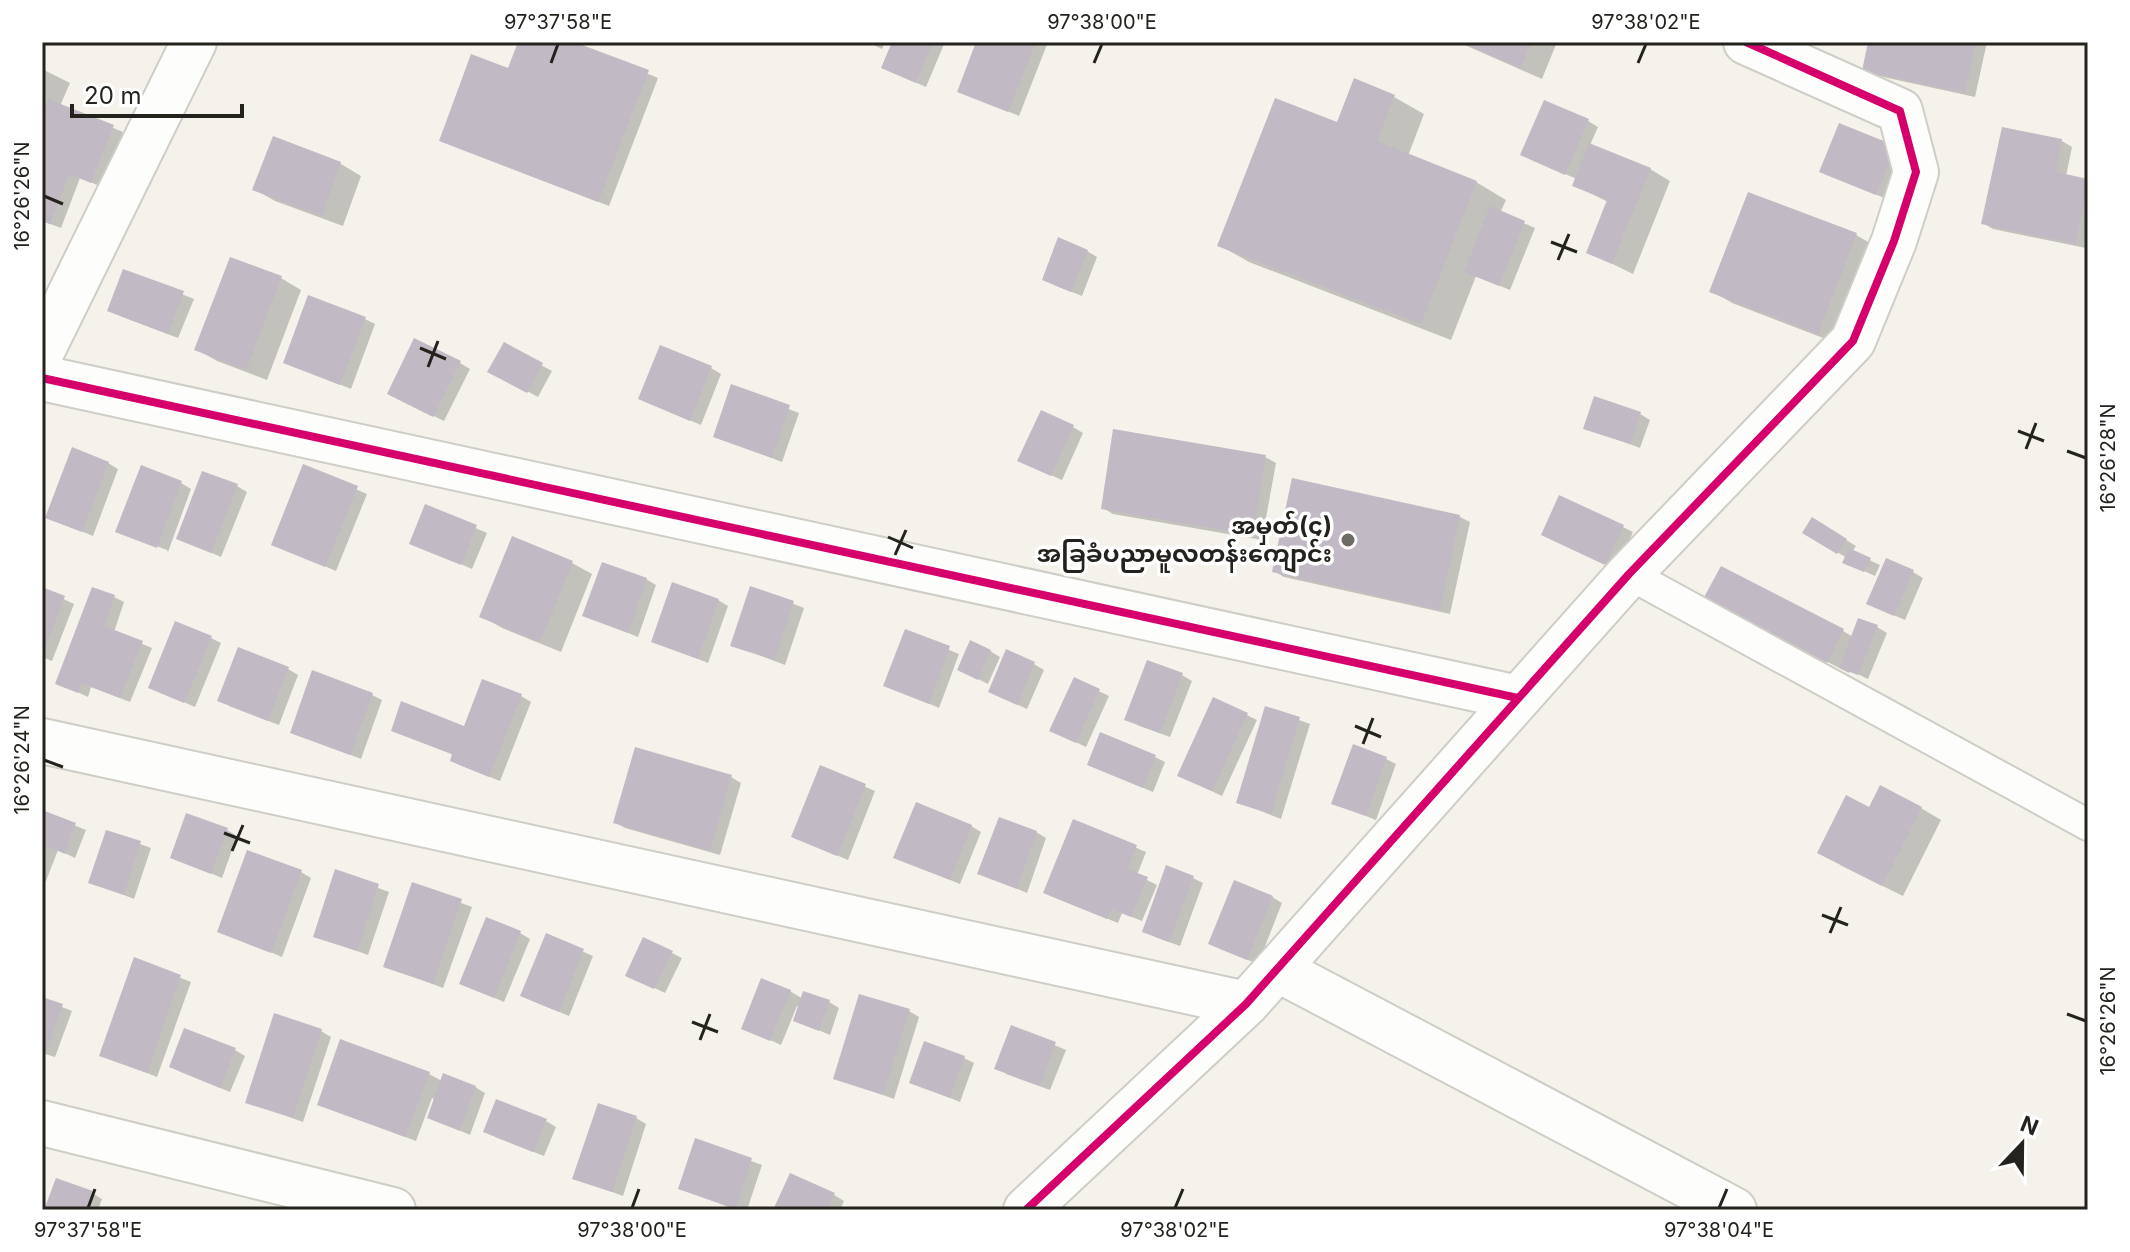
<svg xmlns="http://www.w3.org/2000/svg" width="2130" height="1252" font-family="Inter,'Noto Sans Myanmar',sans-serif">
  <rect width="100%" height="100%" fill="#f4f2ea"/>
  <path fill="#0003" d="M521 42H569L658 78 609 206 441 141 510 71Z
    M867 42H885L882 49Z
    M895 42H945L926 87 894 73Z
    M978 42H1048L1019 116 959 91Z
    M1458 42H1557L1542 79Z
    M1870 42H1987L1975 97 1874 75 1864 70Z
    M42 69 70 83 60 106 123 132 102 187 80 178 61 228 42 221Z
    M1394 97 1424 114 1408 156 1476 182 1506 200 1500 213 1535 228 1510 290 1476 276 1451 340 1249 262 1219 245 1338 125Z
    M1588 121 1598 127 1590 145 1650 169 1670 181 1633 274 1588 252 1608 202 1574 185 1577 179 1532 160Z
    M2003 129 2062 141 2072 147 2066 176 2088 181 2086 248 1993 229 1983 223Z
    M274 139 341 164 361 176 343 226 275 201 254 189Z
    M1905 154 1887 199 1832 177Z
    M1856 235 1877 247 1839 344 1732 303 1712 291Z
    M1087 251 1097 257 1082 296 1054 285Z
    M124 271 194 299 178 338 120 316Z
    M281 278 301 290 267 380 217 361 196 349Z
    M365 319 375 324 351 389 285 362Z
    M504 345 552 371 538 397 490 371Z
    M460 363 470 369 444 421 399 399Z
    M711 368 721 374 701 425 640 399Z
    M732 387 799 413 782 462 715 436Z
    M1640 414 1650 420 1640 448 1586 428Z
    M1073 427 1083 433 1062 480 1030 466Z
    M1265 457 1276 463 1262 540 1113 514 1103 508Z
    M108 463 118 469 93 536 47 517Z
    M305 467 367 494 336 571 273 544Z
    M1294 481 1460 517 1470 522 1450 614 1284 577 1274 571Z
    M181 483 191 489 168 552 167 550 125 534Z
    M237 486 247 492 221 557 179 539Z
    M426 507 487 533 472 569 412 543Z
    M1813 520 1856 546 1852 552 1880 565 1875 576 1855 567 1847 558 1805 533Z
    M1623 527 1633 532 1616 569 1554 540Z
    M572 563 592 574 561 652 502 628 482 616Z
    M1913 572 1923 578 1905 620 1868 604Z
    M646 579 656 585 638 637 584 615Z
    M752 588 804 608 785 665 733 645Z
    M42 589 74 604 52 661 42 657Z
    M114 597 124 602 114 632 152 648 130 702 91 687 88 697 58 683Z
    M718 600 728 606 708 663 653 641Z
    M1727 610 1843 631 1853 637 1877 627 1887 633 1868 679 1849 670V673Z
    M906 632 959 654 939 708 886 685Z
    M211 638 221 643 195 707 151 688Z
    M990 651 1000 657 988 684 970 675Z
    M1034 664 1044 670 1027 709 1000 697Z
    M288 669 298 675 279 725 229 706Z
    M1182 675 1192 681 1170 737 1137 725Z
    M1075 680 1109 696 1086 747 1062 736Z
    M372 695 382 700 361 759 292 732Z
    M521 696 531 702 500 781 462 766 452 761 454 755 403 735 465 728Z
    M1214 699 1257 720 1222 796 1179 776Z
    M1266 708 1310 724 1281 819 1238 802Z
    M1155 757 1165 762 1153 792 1090 765Z
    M1386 759 1396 764 1376 820 1333 803Z
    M821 768 875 791 848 860 793 837Z
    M731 777 741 783 720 855 625 828 615 822Z
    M1921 808 1941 820 1903 896 1840 865 1870 809Z
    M42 812 86 830 75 858 58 850 46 881 42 880Z
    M1074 821 1146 852 1137 875 1157 885 1142 921 1122 913 1118 923 1056 898Z
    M971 826 981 832 960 884 906 862Z
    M227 830 237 836 222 878 172 857Z
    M107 832 151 848 134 899 91 882Z
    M1036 832 1046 838 1027 893 980 873Z
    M301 872 311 878 282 957 220 931Z
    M336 872 389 892 368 955 316 936Z
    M1193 878 1203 883 1180 946 1155 937Z
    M413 885 472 907 443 988 386 966Z
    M1272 897 1282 903 1258 964 1220 949Z
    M520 933 530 939 504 1002 462 984Z
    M547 936 593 956 569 1016 533 1001Z
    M672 953 682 958 665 993 638 980Z
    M135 960 191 982 157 1077 101 1055Z
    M790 991 803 999 829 1002 839 1008 830 1035 795 1020 800 1007 797 1006 781 1045 743 1028Z
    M860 996 909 1011 919 1017 894 1099 836 1078Z
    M42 999 72 1011 55 1057 42 1053Z
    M1012 1027 1066 1050 1050 1090 1006 1074Z
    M321 1031 331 1037 303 1122 248 1102Z
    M235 1050 245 1056 230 1092 181 1072Z
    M964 1058 974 1063 960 1102 911 1082Z
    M429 1074 442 1081 475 1087 485 1093 470 1135 429 1117 436 1100 432 1098 416 1141 319 1104Z
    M636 1118 646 1124 623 1196 575 1178Z
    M546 1121 556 1127 544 1156 495 1137Z
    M696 1141 762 1165 747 1210H737L680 1189Z
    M92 1193 102 1199 98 1210H46Z
    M834 1195 844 1201 840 1210H775Z"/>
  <path fill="#c1b9c4" d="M518 42H574L649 70 598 202 439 141 471 54 508 68Z
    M892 42H933L916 83 881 68Z
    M976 42H1036L1008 112 957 92Z
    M1460 42H1532L1520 68Z
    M1868 42H1976L1965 93 1862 71Z
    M1354 78 1395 95 1377 141 1477 181 1421 324 1217 246 1275 98 1337 122Z
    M48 99 114 125 91 183 69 174 50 224 42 221V114Z
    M1544 100 1589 119 1565 175 1520 155Z
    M1839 123 1896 146 1876 195 1819 172Z
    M2002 127 2062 139 2056 172 2088 179 2076 244 1981 224Z
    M273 136 341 162 322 216 252 190Z
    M1589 143 1651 168 1612 264 1586 253 1607 200 1572 186Z
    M1748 192 1857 233 1818 334 1709 292Z
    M1490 206 1525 221 1499 286 1464 272Z
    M1058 237 1088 250 1071 292 1042 280Z
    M230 257 282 276 246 370 194 350Z
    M123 269 184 291 168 334 107 311Z
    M308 295 366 317 340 385 283 363Z
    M414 338 461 361 433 417 387 394Z
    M504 342 543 363 527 393 487 372Z
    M660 345 712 366 690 421 638 399Z
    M731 384 790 405 772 458 713 437Z
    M1594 396 1641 412 1630 444 1583 429Z
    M1041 410 1074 425 1051 476 1017 461Z
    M1113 429 1266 455 1253 535 1101 509Z
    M72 447 109 462 82 532 45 518Z
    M303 464 358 486 325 567 271 545Z
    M141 465 182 481 157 548 115 532Z
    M202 471 238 484 211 553 176 539Z
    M1292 478 1460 515 1440 610 1272 572Z
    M1559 495 1624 525 1605 565 1541 535Z
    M425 504 477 525 461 565 409 544Z
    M1812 517 1847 539 1837 554 1802 533Z
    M512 536 573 561 540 642 479 617Z
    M1849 548 1871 558 1864 572 1842 563Z
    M1886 558 1914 570 1894 616 1866 604Z
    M602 562 647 578 628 633 582 616Z
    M1721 566 1844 629 1827 663 1703 599Z
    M672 582 719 599 698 659 651 642Z
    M750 586 794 601 774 660 730 646Z
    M42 587 65 596 42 655Z
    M92 587 115 595 104 626 143 641 120 698 81 683 78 693 55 684Z
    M1858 618 1878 625 1858 675 1839 668Z
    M175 621 212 636 184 703 148 688Z
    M905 629 950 646 929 704 883 686Z
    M970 640 991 650 978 680 957 670Z
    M238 647 289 667 268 721 217 701Z
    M1006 649 1035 662 1017 705 988 692Z
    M1147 660 1183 673 1160 733 1124 720Z
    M312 670 373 693 350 755 290 733Z
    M1074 677 1100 689 1076 743 1049 731Z
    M482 679 522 694 489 777 450 761 452 754 391 731 401 701 464 726Z
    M1213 697 1248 713 1212 791 1177 776Z
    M1265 706 1300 717 1271 814 1236 803Z
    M1100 732 1156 755 1143 788 1087 765Z
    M1353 744 1387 757 1366 816 1331 804Z
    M635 747 732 775 710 851 613 823Z
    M820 765 866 784 837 856 791 837Z
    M1880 785 1922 807 1882 886 1817 853 1846 795 1869 807Z
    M916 802 972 825 950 880 893 858Z
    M42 810 76 823 65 854 47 846 42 860Z
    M186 813 228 828 211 874 170 858Z
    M999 817 1037 831 1017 889 977 874Z
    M1073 819 1137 845 1127 869 1148 877 1131 917 1111 909 1107 919 1043 893Z
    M106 830 141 841 124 895 88 883Z
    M247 850 302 870 271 953 217 932Z
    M1166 865 1194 876 1169 942 1142 932Z
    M335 869 379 884 357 951 313 937Z
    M1234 880 1273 896 1247 960 1208 944Z
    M412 882 462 899 433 984 383 967Z
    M486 917 521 931 494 998 459 984Z
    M546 933 584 949 559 1012 520 996Z
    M643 937 673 951 654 989 625 976Z
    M134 957 181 975 147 1073 99 1056Z
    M761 978 791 990 770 1041 741 1029Z
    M803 991 830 1000 819 1031 793 1021Z
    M859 994 910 1009 883 1095 833 1079Z
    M42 997 63 1004 45 1053 42 1052Z
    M274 1013 322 1029 293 1118 245 1103Z
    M1011 1025 1056 1042 1040 1086 994 1069Z
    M184 1028 236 1048 220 1088 169 1067Z
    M340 1039 430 1072 405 1137 317 1105Z
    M924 1041 965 1056 950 1098 909 1083Z
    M443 1073 476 1086 460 1131 427 1118Z
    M496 1099 547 1119 533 1152 483 1132Z
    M598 1103 637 1116 612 1192 572 1179Z
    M695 1138 752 1158 736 1209 678 1189Z
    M790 1173 835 1193 827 1210H773Z
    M56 1178 93 1191 86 1210H44Z"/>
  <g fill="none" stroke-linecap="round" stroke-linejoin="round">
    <defs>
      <path id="service" d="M1629 574 2088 825"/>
      <path id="minor" d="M42 351 194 42
        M42 378 1518 698
        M42 741 1246 1004
        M1277 969 1734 1210
        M42 1123 393 1210
        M1026 1210 1246 1004 1629 574 1853 341 1894 241 1916 172 1900 111 1746 42"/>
    </defs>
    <use href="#service" stroke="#cecdc6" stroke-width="34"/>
    <use href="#minor" stroke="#cecdc6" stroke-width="48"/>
    <use href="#service" stroke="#fdfdfc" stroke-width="30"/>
    <use href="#minor" stroke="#fdfdfc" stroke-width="44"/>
    <defs>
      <path id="cycleway" d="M42 378 1518 698
        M1026 1210 1246 1004 1629 574 1853 341 1894 241 1916 172 1900 111 1746 42"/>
    </defs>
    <use href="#cycleway" stroke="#fff" stroke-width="13"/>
    <use href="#cycleway" stroke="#d6006c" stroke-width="8"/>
  </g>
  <path fill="none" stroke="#24221c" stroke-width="3" d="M551 63 558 44M1094 63 1102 44M1638 63 1646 44M44 196 63 204M1551 242 1577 252M1558 260 1569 234M420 348 446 359M428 367 438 341M2018 431 2044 441M2026 449 2036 423M2067 451 2086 458M888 537 913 548M895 555 906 530M1355 726 1381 737M1363 744 1373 718M44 760 63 767M224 833 250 843M232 851 243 825M1822 915 1848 925M1830 933 1841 907M2067 1014 2086 1021M692 1022 718 1032M700 1040 710 1014M88 1208 95 1189M632 1208 639 1189M1175 1208 1183 1189M1719 1208 1727 1189"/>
  <circle fill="#6d6b64" stroke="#fff" stroke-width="3" cx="1348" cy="540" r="8"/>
  <g text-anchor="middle" stroke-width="7" stroke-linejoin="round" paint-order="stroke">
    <g font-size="24" font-weight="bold" fill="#24221c" stroke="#fff" text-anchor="end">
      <text x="1332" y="534">အမှတ်(၄)<tspan x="1332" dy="28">အခြခံပညာမူလတန်းကျောင်း</tspan></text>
    </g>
  </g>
  <rect width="2130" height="1252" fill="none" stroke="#ffffff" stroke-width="88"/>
  <g transform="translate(2022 1144) rotate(22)" stroke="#ffffff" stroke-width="6" paint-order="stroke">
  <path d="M0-6L14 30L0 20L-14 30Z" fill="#24221c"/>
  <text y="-12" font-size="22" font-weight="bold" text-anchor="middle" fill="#24221c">N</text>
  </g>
  <path d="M72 104v12h170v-12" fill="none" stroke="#24221c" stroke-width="4"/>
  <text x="84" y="104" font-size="24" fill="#24221c" stroke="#ffffff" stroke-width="6" paint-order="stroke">20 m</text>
  <rect x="44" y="44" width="2042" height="1164" fill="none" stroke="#24221c" stroke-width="3"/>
  <g font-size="20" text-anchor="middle" fill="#24221c">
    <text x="558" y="29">97°37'58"E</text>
    <text x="1102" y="29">97°38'00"E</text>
    <text x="1646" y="29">97°38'02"E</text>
    <text transform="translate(22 196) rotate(-90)" y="7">16°26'26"N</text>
    <text transform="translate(2108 458) rotate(-90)" y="7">16°26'28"N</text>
    <text transform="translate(22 760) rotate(-90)" y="7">16°26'24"N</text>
    <text transform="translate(2108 1021) rotate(-90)" y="7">16°26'26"N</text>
    <text x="88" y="1237">97°37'58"E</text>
    <text x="632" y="1237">97°38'00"E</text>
    <text x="1175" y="1237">97°38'02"E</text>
    <text x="1719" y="1237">97°38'04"E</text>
  </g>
</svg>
